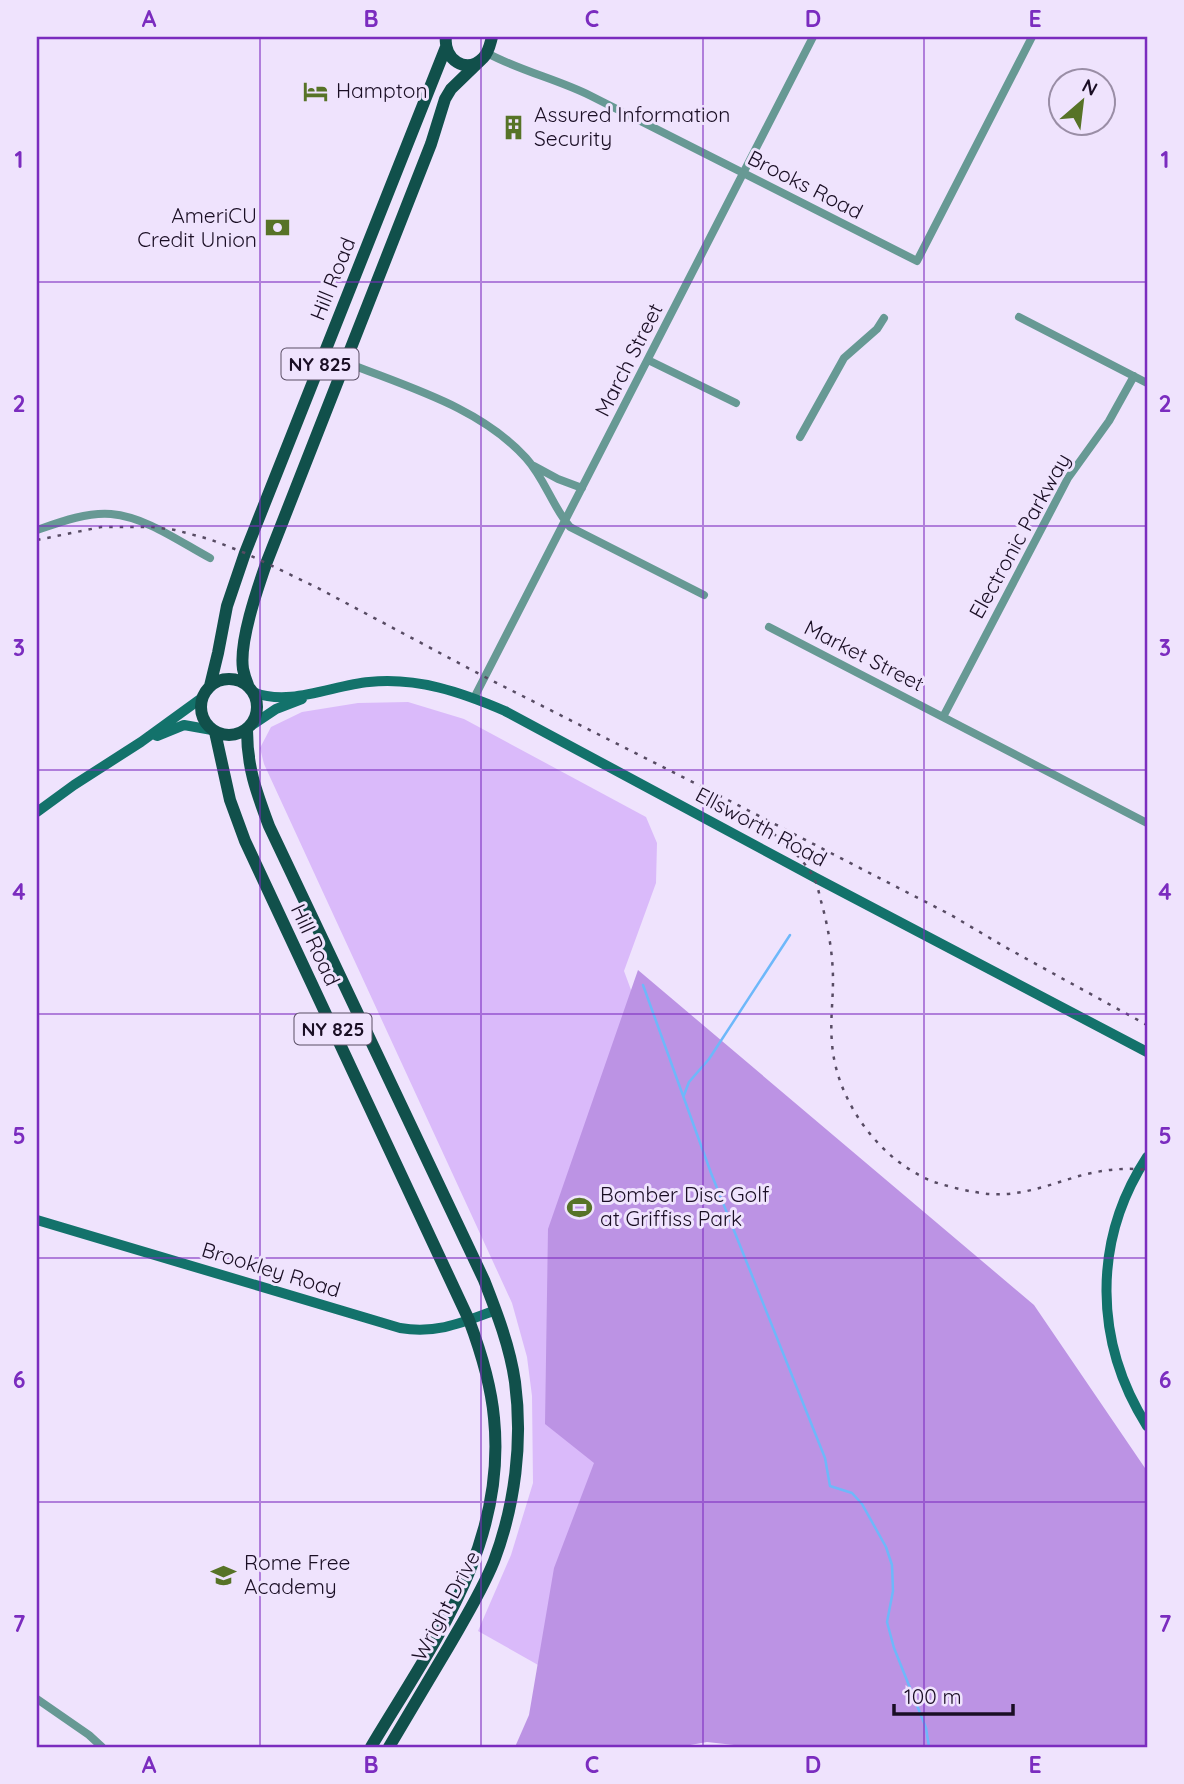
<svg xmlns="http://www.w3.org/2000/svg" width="1184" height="1784" font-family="Quicksand,sans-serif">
  <rect width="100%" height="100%" fill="#efe3fd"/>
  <path fill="#dabafa" d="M408 702 464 719 646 817 657 843 656 883 624 971 705 1190 602 1701 478 1631 511 1555 533 1483 532 1396 527 1357 512 1303 264 764 260 748 271 727 302 712 358 703Z"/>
  <path fill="#bc93e4" d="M638 970 1034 1305 1147 1471V1747H752L707 1742 679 1747H515L529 1715 554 1568 594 1463 545 1424 548 1229Z"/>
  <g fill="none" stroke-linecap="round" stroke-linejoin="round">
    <path stroke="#6eb8fa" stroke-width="2.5" d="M643 985 711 1173 825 1458 830 1486 852 1493 862 1504 886 1547 892 1565 893 1591 887 1622 894 1648 926 1728 929 1747
      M684 1095 689 1082 709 1059 790 935"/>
    <path stroke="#679994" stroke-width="8" d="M487 53C520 71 557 79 591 96L917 261 1032 37
      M1019 317 1147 383
      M648 360 736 403
      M345 362C407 387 480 407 526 458 545 479 552 506 570 527L704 595
      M800 437 844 358 877 329 884 318
      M534 466 558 479 582 488
      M37 530C60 522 87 512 111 514 146 517 180 542 210 558
      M769 627 1147 823
      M474 698 813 37
      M943 717 1068 478 1109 421 1134 376
      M37 1699 89 1735 102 1747"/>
    <path stroke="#13726b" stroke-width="10" d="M253 692C289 707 333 685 369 682 417 677 461 692 505 711L814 877 1147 1052
      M252 725 276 709 302 699
      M157 736 184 725 212 730
      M37 812 74 785 141 742 203 697
      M1147 1157C1092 1241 1094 1342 1147 1426
      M37 1220 400 1328C437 1334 461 1323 496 1310"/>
    <path stroke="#11504b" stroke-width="12" d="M446 37C443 59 466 75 483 58 489 52 490 44 492 37
      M201 707a28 28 0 1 1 56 0a28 28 0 1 1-56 0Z
      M248 685C246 680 244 674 243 669 239 642 257 590 266 564L431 144 445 99 451 89 482 59
      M210 686 218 653 227 606 245 553 446 47
      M247 730C247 767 256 791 269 826L484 1280C497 1313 510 1347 515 1382 523 1442 515 1505 494 1561 482 1591 465 1618 449 1646 429 1680 409 1713 389 1747
      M215 732 230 800 245 841 469 1320C481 1352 491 1384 494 1418 507 1546 433 1643 371 1747"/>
    <path stroke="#574b63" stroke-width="2.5" stroke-dasharray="3.5 7" stroke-linecap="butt" d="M37 540 101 527H153L175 530 209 539 245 553 316 587 485 677 730 801 951 915 1005 947 1147 1025
      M765 827C783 841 801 856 813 876 817 883 819 893 821 901 828 926 833 954 833 980 833 1001 830 1022 832 1043 836 1101 880 1161 934 1182 947 1186 962 1190 975 1192 1012 1200 1045 1186 1079 1176 1101 1170 1125 1167 1147 1170"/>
  </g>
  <path fill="none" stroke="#7b2cbf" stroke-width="2" stroke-opacity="0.55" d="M260 37V1747M481 37V1747M703 37V1747M924 37V1747M37 282H1147M37 526H1147M37 770H1147M37 1014H1147M37 1258H1147M37 1502H1147"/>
  <defs>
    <symbol id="hotel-bare" viewBox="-9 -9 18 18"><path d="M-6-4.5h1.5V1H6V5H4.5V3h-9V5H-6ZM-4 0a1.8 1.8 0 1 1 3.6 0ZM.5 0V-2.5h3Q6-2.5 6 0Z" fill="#577327" stroke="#efe3fd" stroke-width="2.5" paint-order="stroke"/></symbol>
    <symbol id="building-bare" viewBox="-9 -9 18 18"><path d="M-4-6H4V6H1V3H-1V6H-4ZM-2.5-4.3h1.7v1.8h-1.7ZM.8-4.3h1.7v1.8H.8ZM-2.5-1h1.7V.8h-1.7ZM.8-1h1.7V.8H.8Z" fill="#577327" stroke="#efe3fd" stroke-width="2.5" paint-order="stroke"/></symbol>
    <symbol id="bank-bare" viewBox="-9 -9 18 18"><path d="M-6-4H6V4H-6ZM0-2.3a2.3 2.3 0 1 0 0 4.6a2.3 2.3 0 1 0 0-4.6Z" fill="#577327" stroke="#efe3fd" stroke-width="2.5" paint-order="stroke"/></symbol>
    <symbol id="stadium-bare" viewBox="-9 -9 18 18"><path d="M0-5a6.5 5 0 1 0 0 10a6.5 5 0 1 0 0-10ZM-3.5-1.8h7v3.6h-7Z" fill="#577327" stroke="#efe3fd" stroke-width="2.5" paint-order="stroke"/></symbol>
    <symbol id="school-bare" viewBox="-9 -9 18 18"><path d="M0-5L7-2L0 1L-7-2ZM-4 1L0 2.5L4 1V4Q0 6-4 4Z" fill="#577327" stroke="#efe3fd" stroke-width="2.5" paint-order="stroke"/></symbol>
  </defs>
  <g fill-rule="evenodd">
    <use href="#hotel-bare" x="298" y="74" width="35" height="35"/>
    <use href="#building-bare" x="496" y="110" width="35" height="35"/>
    <use href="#bank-bare" x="260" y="210" width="35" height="35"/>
    <use href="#stadium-bare" x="562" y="1190" width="35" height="35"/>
    <use href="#school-bare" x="206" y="1558" width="35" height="35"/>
  </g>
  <g text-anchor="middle" stroke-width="6" stroke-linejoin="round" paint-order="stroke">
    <g fill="#efe3fd" stroke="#5a4e65" stroke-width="2">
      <rect x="281.5" y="348.5" width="77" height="31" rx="5"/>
      <rect x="294.5" y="1013.5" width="77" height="31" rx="5"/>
    </g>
    <g font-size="19" font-weight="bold" fill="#1a0e24">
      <text x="320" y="371">NY 825</text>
      <text x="333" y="1036">NY 825</text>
    </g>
    <g font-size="21" fill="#1a0e24" stroke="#efe3fd" text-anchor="start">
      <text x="336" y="98">Hampton</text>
      <text x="534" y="122">Assured Information<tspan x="534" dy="24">Security</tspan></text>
      <text x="257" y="223" text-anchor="end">AmeriCU<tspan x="257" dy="24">Credit Union</tspan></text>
      <text x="600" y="1202">Bomber Disc Golf<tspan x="600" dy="24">at Griffiss Park</tspan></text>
      <text x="244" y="1570">Rome Free<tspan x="244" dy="24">Academy</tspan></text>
    </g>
    <g font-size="21" fill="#1a0e24" stroke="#efe3fd">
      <text transform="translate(805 185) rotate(27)" y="7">Brooks Road</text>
      <text transform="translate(333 279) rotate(-68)" y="7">Hill Road</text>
      <text transform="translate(629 360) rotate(-63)" y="7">March Street</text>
      <text transform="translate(1020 536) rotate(-61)" y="7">Electronic Parkway</text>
      <text transform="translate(864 656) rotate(27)" y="7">Market Street</text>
      <text transform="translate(761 827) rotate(28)" y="7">Ellsworth Road</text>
      <text transform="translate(315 945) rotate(65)" y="7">Hill Road</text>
      <text transform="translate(271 1270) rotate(17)" y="7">Brookley Road</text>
      <text transform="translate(446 1606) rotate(-62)" y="7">Wright Drive</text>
    </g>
  </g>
  <rect width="1184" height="1784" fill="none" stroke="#efe3fd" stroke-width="77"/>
  <g transform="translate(1082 102) rotate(28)"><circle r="33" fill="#efe3fd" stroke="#9a8ea6" stroke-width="2"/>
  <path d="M0-5L12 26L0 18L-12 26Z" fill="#577327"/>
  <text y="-10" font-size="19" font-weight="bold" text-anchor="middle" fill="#1a0e24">N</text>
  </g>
  <path d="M894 1704v10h119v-10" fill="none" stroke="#1a0e24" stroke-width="3.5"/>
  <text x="904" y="1704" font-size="21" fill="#1a0e24" stroke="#efe3fd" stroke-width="5" paint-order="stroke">100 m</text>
  <rect x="38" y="38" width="1108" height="1708" fill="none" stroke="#7b2cbf" stroke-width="2.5"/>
  <g font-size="23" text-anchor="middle" font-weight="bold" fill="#7b2cbf">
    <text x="149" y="27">A</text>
    <text x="371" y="27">B</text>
    <text x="592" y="27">C</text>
    <text x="813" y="27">D</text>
    <text x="1035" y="27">E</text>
    <text x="19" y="168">1</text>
    <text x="1165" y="168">1</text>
    <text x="19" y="412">2</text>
    <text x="1165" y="412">2</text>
    <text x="19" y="656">3</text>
    <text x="1165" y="656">3</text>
    <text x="19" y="900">4</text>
    <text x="1165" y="900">4</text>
    <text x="19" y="1144">5</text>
    <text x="1165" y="1144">5</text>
    <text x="19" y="1388">6</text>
    <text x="1165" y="1388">6</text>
    <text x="19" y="1632">7</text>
    <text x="1165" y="1632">7</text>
    <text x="149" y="1773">A</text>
    <text x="371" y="1773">B</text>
    <text x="592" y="1773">C</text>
    <text x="813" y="1773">D</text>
    <text x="1035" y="1773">E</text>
  </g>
</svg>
